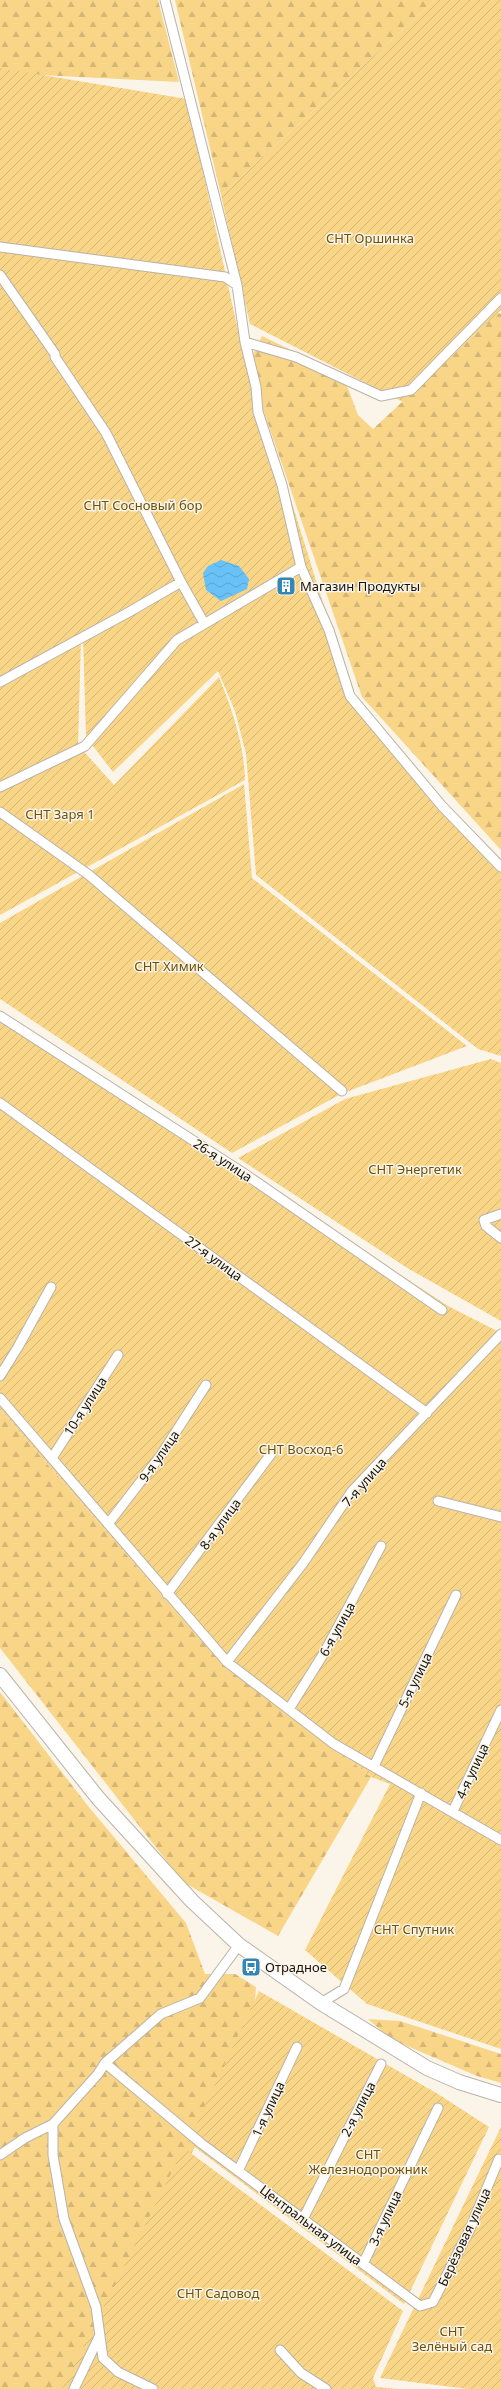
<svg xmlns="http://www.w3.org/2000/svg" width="501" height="2389" font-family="'Noto Sans',sans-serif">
  <defs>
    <pattern id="forest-firs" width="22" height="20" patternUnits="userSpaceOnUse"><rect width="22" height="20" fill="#f9d588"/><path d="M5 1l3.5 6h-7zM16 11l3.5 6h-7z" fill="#d5b674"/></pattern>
    <pattern id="garden-furrows" width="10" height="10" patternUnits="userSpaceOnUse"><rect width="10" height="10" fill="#f9d588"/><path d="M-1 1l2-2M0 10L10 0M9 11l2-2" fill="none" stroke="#d5b674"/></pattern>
    <pattern id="water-waves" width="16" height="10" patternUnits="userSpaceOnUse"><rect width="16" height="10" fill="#68c1f7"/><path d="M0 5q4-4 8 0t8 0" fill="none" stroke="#59a5d3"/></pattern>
  </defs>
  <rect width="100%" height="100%" fill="#fbf5e9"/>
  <path fill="url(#forest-firs)" d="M0 0H158L179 82 0 73Z
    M175 0H435L221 195Z
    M498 313 501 314V850L362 697 263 409 251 359 262 336 343 375 358 415 373 429Z
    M0 1410 210 1650 371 1777 278 1936 183 1882 0 1648Z
    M0 1692 88 1806 186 1923 205 1974H235L256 1987 251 2041 67 2389H0Z
    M368 2019 400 2021 501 2054V2083L477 2076 391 2039Z"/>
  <path fill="url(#garden-furrows)" d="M435 0H501V310L403 402 250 324 221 195Z
    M0 68 187 99 237 326 351 693 501 867V1056L478 1049 256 875 246 754 235 711 218 671 113 772 86 737 83 635 0 679Z
    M81 639 78 745 114 785 219 677C232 710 244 743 245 780L0 915V684Z
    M244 784 252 878 467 1046 341 1094 232 1153 0 999V923Z
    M0 1012 448 1306 501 1333V2049L367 2004 305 1950 390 1784 371 1777 210 1650 0 1410Z
    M491 1059 501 1063V1321L409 1269 238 1158 345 1099Z
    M259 1991 438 2094 489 2127 404 2304 188 2142Z
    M501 2127V2389H468L380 2378Z
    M184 2148 403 2311 373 2378 376 2387 399 2389H62Z"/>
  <path fill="url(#water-waves)" d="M221 560 239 566 249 579 247 589 221 601 206 590 203 573 208 566Z"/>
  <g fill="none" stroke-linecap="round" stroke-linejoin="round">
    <defs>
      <path id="street" d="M165 0 237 285 245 342 256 387 258 412 282 485 301 567 329 630 350 696 442 806 501 867
        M0 247 225 277 237 285
        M0 275 55 354V357L106 433 181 582
        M245 342 296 357 381 396 411 390 501 298
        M0 682 129 612 181 582 204 623
        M0 787 85 746 177 640 301 567
        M0 812 89 875 342 1091
        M0 1016 242 1172 442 1310
        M0 1103 427 1413
        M501 1214 484 1220 486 1226 501 1238
        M0 1376 18 1347 51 1287
        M0 1398 227 1662 334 1744 501 1840
        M52 1458 118 1355
        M438 1501 501 1517
        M108 1524 161 1455 206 1385
        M167 1594 271 1454
        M227 1662 304 1562 352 1491 501 1334
        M289 1709 324 1653 381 1546
        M374 1766 456 1595
        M453 1811 501 1710
        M321 2003 344 1989 421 1793
        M105 2063 202 2144 420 2306 433 2302 469 2231 499 2159
        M53 2124V2155L64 2219 96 2307 103 2358 118 2372 153 2389
        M0 2155 25 2138 53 2124 98 2074 105 2063 161 2014 200 1998 239 1945
        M238 2171 297 2047
        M303 2219 381 2064
        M363 2264 438 2108
        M280 2350 301 2373 326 2389
        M74 2389 99 2337"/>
      <path id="primary" d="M0 1675 98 1798 192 1901 239 1945 321 2003 427 2068 459 2082 501 2095"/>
    </defs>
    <use href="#street" stroke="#b9b3a8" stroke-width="11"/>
    <use href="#primary" stroke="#b9b3a8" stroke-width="16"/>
    <use href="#street" stroke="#fff" stroke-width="9"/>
    <use href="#primary" stroke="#fff" stroke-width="14"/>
  </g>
  <defs>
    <symbol id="building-square" viewBox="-11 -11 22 22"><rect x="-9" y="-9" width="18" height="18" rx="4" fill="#3287b6" stroke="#fbf5e9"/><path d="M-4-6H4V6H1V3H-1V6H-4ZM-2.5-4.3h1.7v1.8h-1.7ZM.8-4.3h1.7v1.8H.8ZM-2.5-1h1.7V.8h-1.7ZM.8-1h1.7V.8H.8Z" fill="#fff"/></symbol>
    <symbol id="bus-square" viewBox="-11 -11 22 22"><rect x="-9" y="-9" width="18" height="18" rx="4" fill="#3287b6" stroke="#fbf5e9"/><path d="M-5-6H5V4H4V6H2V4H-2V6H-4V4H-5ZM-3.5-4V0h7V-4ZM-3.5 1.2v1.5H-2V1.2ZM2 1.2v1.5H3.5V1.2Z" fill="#fff"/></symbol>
  </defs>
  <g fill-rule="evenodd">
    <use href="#building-square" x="275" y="575" width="22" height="22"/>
    <use href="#bus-square" x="240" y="1956" width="22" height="22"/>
  </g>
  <g text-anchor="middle" stroke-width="3" stroke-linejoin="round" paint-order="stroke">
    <g font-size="13" fill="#6c520c" stroke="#fbf5e9">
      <text x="370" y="243">СНТ Оршинка</text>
      <text x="143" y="510">СНТ Сосновый бор</text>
      <text x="60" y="819">СНТ Заря 1</text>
      <text x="169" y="971">СНТ Химик</text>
      <text x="415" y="1174">СНТ Энергетик</text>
      <text x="301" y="1454">СНТ Восход-6</text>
      <text x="414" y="1934">СНТ Спутник</text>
      <text x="368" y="2159">СНТ<tspan x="368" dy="15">Железнодорожник</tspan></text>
      <text x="218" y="2298">СНТ Садовод</text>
      <text x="452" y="2336">СНТ<tspan x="452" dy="15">Зелёный сад</tspan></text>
    </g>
    <g font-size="13" fill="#14120e" stroke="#fbf5e9" text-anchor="start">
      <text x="300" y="591">Магазин Продукты</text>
      <text x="265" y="1972">Отрадное</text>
    </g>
    <g font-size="13" fill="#14120e" stroke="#fbf5e9">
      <text transform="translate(223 1160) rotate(33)" y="5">26-я улица</text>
      <text transform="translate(214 1258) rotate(36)" y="5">27-я улица</text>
      <text transform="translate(85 1406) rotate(-57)" y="5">10-я улица</text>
      <text transform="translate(159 1456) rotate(-55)" y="5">9-я улица</text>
      <text transform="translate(364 1482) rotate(-49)" y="5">7-я улица</text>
      <text transform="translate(220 1524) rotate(-54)" y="5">8-я улица</text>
      <text transform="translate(337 1629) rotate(-61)" y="5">6-я улица</text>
      <text transform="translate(415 1680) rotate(-64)" y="5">5-я улица</text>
      <text transform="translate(472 1771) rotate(-65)" y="5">4-я улица</text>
      <text transform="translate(268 2109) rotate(-65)" y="5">1-я улица</text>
      <text transform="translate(358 2109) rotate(-63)" y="5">2-я улица</text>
      <text transform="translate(385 2218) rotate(-65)" y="5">3-я улица</text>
      <text transform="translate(311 2225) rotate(37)" y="5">Центральная улица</text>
      <text transform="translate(464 2237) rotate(-65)" y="5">Берёзовая улица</text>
    </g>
  </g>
</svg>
